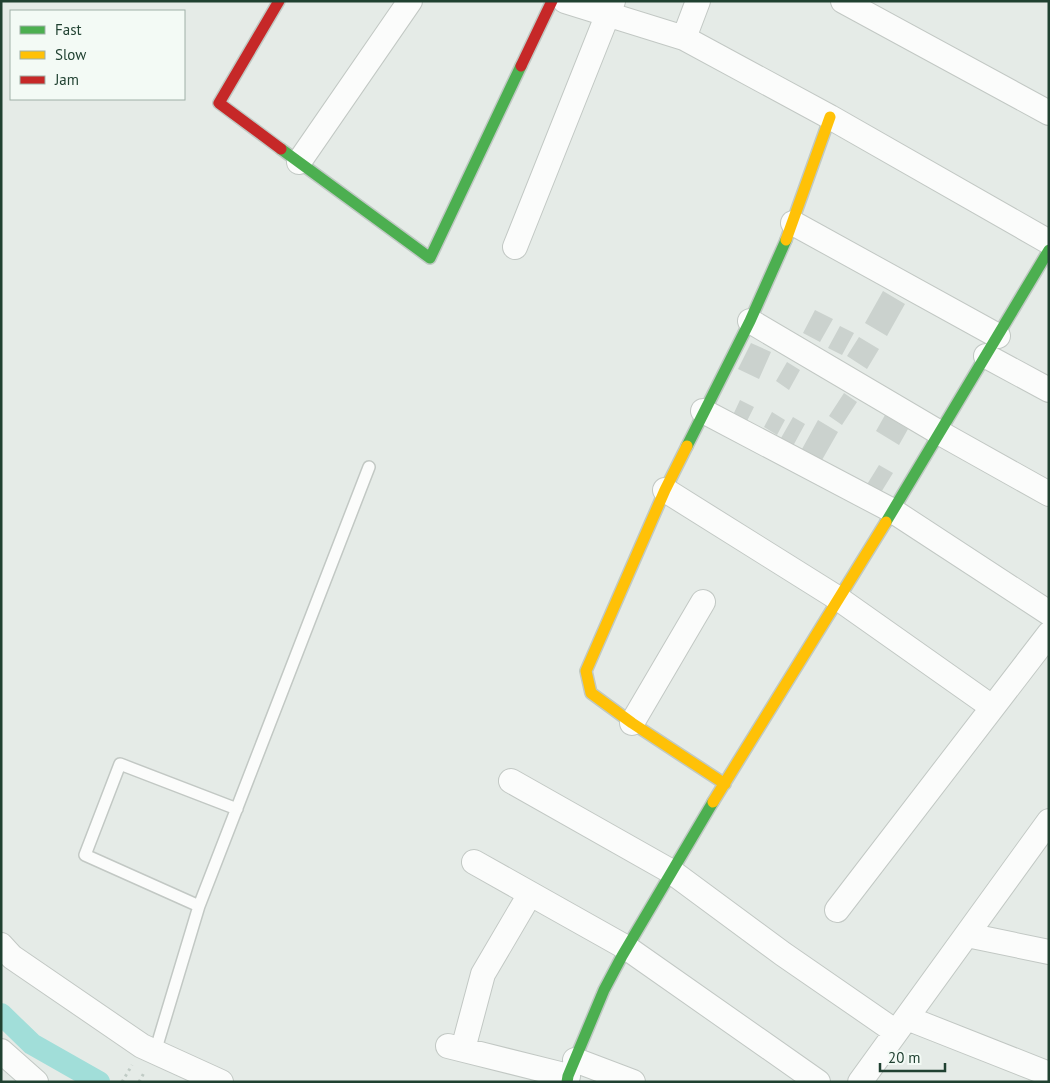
<svg xmlns="http://www.w3.org/2000/svg" width="1050" height="1083" font-family="'PT Sans',sans-serif">
  <rect width="100%" height="100%" fill="#e5ebe7"/>
  <g fill="none" stroke-linecap="round" stroke-linejoin="round">
    <path stroke="#a1ded9" stroke-width="22" d="M1 1014 32 1044 99 1082"/>
  </g>
  <path fill="#cbd2ce" d="M883 291 905 304 887 336 865 323Z
    M815 310 833 319 820 342 803 333Z
    M840 326 854 333 842 355 828 348Z
    M859 337 879 349 867 369 847 356Z
    M751 343 771 352 759 379 738 369Z
    M787 362 800 370 789 390 776 381Z
    M844 393 857 402 842 425 829 416Z
    M740 400 754 407 747 421 733 415Z
    M772 412 785 420 777 435 764 427Z
    M885 415 908 429 899 445 876 431Z
    M793 417 805 424 793 446 781 438Z
    M818 420 838 432 822 460 802 449Z
    M879 465 893 473 880 494 866 486Z"/>
  <g fill="none" stroke-linecap="round" stroke-linejoin="round">
    <defs>
      <path id="lane" d="M199 906 85 855 120 764 237 809
        M155 1052 199 906 369 467"/>
      <path id="street" d="M565 1 684 38 830 117 1049 242
        M843 1 1049 113
        M684 38 698 1
        M299 162 410 1
        M793 223 998 336
        M515 247 613 1
        M750 321 940 433 1049 494
        M986 356 1049 390
        M703 411 893 511 1049 613
        M665 490 839 599 992 707
        M632 723 703 602
        M511 781 672 872 783 954 896 1032
        M474 862 627 948 818 1082
        M837 910 1049 634
        M967 935 1049 952
        M1 945 12 957 142 1046 221 1082
        M907 1018 1049 1074
        M448 1046 568 1076
        M463 1049 483 974 530 894
        M1 1051 36 1082
        M575 1060 633 1082
        M860 1082 1049 821"/>
      <path id="fast" d="M281 149 430 258 521 66
        M687 446 750 321 786 240
        M886 522 1049 250
        M567 1082 568 1076 604 990 622 956 713 802"/>
      <path id="slow" d="M786 240 830 117
        M687 446 665 490 586 671 591 693 632 723 725 784
        M713 802 886 522"/>
      <path id="jam" d="M279 1 219 103 281 149
        M521 66 552 1"/>
    </defs>
    <use href="#lane" stroke="#c2c8c4" stroke-width="14"/>
    <use href="#street" stroke="#c2c8c4" stroke-width="26"/>
    <use href="#fast" stroke="#c0c9c4" stroke-width="14"/>
    <use href="#slow" stroke="#c0c9c4" stroke-width="14"/>
    <use href="#jam" stroke="#c0c9c4" stroke-width="14"/>
    <path stroke="#c0cbc5" stroke-width="3" stroke-dasharray="2.5 4" stroke-linecap="butt" d="M122 1082 132 1065
      M139 1082 145 1071"/>
    <use href="#lane" stroke="#fbfcfb" stroke-width="11"/>
    <use href="#street" stroke="#fbfcfb" stroke-width="24"/>
    <use href="#fast" stroke="#4caf50" stroke-width="11"/>
    <use href="#slow" stroke="#ffc107" stroke-width="11"/>
    <use href="#jam" stroke="#c62828" stroke-width="11"/>
  </g>
  <rect width="1050" height="1083" fill="none" stroke="#204131" stroke-width="5"/>
  <rect x="10" y="10" width="175" height="90" fill="#f3faf5" stroke="#9fb0a7"/>
  <rect x="20" y="26" width="25" height="8" fill="#4caf50" stroke="#9fb0a7"/>
  <text x="55" y="35" font-size="15" fill="#204131">Fast</text>
  <rect x="20" y="51" width="25" height="8" fill="#ffc107" stroke="#9fb0a7"/>
  <text x="55" y="60" font-size="15" fill="#204131">Slow</text>
  <rect x="20" y="76" width="25" height="8" fill="#c62828" stroke="#9fb0a7"/>
  <text x="55" y="85" font-size="15" fill="#204131">Jam</text>
  <path d="M880 1063v8h65v-8" fill="none" stroke="#204131" stroke-width="2.5"/>
  <text x="888" y="1063" font-size="15" fill="#204131" stroke="#f3faf5" stroke-width="4" paint-order="stroke">20 m</text>
</svg>
